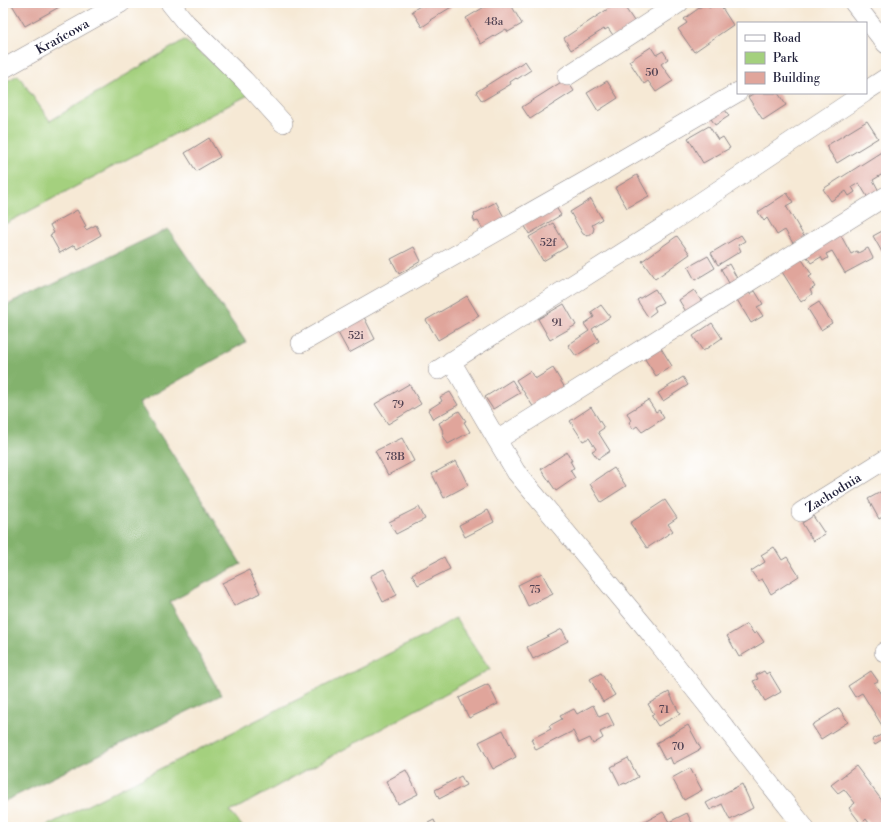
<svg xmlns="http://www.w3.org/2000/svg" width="889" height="830" font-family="'Libre Bodoni',serif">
  <rect width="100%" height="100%" fill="#fff"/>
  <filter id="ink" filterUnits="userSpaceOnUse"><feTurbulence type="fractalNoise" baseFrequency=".025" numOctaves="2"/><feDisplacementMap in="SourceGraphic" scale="8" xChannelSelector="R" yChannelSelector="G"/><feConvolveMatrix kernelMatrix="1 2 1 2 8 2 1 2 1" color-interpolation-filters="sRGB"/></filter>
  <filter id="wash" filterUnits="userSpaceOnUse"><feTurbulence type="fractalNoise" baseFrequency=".012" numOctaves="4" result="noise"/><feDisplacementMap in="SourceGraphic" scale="16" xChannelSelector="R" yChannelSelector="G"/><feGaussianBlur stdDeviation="0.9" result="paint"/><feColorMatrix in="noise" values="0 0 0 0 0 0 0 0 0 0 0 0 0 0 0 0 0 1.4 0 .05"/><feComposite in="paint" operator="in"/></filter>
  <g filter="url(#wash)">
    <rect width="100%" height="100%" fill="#f6e9d5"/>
    <path fill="#a4d07e" stroke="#63795c" d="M184 40 252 93 3 225V83L18 75 50 121Z
      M455 618 490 669 230 812 243 827H44L426 635Z"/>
    <path fill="#83b26d" stroke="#526a54" d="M168 229 246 342 139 403 196 490 241 564 170 602 221 695 3 802V307Z"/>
    <g id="blocks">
      <path fill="#e0a59b" d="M11 3H59L61 6 25 26Z
        M425 3H458L430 20 431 21 422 27 412 11Z
        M491 3H499L502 7 508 3H510L522 24 508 32 506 29 481 44 466 18Z
        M617 3H622L636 24 615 38 608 28 605 30 604 29 571 50 564 38Z
        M706 3 709 8 716 3H719L733 25 694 52 678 29 687 23 684 19Z
        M651 47 656 55 663 51 668 59 661 64 673 81 656 92 648 81 644 84 629 61Z
        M525 61 531 70 517 79 516 78 510 82 511 84 482 101 476 92Z
        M566 79 574 91 530 119 522 107Z
        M607 81 618 98 598 111 587 93Z
        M754 93H778L786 105 763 120 748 97Z
        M722 105 729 116 715 125 708 114Z
        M867 121 878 138 837 163 826 146Z
        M709 126 718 140 723 137 730 148 703 163 688 138Z
        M209 138 220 157 196 171 185 153Z
        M886 149V172L873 180 879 191 868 198 859 183 852 187 855 192 849 196 846 191 831 201 823 189Z
        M637 175 649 196 627 208 615 188Z
        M787 193 793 202 786 206 805 238 794 245 785 230 777 235 767 218 764 221 758 212Z
        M591 199 602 219 592 225 594 228 593 232 588 236 583 234 570 212Z
        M496 202 505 219 485 233 478 221 475 222 473 218 475 216 474 214Z
        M555 206 561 215 529 234 524 224Z
        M77 210 86 226 84 227 86 230 96 225 101 235 77 249 74 245 60 253 50 235 54 233 50 225Z
        M553 223 567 247 543 261 529 237Z
        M886 229V250L882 252 873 236Z
        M839 232 851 254 857 251 858 253 868 248 873 258 845 273 832 251 826 254 828 258 823 261 821 257 811 263 804 252Z
        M741 235 745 241 738 245 741 251 718 265 711 253Z
        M677 236 690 254 655 279 642 261Z
        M414 247 421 261 399 274 391 259Z
        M708 256 715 268 695 280 688 267Z
        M801 258 812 275 809 277 815 287 810 290 812 294 801 302 779 267Z
        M729 264 738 280 730 285 721 269Z
        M655 289 663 302 654 307 656 311 648 317 637 300Z
        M694 290 704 305 688 315 679 300Z
        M748 291 750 294 755 291 763 304 757 307 763 316 751 323 736 298Z
        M467 296 479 316 438 340 426 320Z
        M819 302 832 323 821 330 808 309Z
        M564 304 576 325 550 340 538 319Z
        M601 305 610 317 592 329 599 341 576 356 568 345 589 331 584 324 594 317 591 312Z
        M364 317 375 339 349 353 337 331Z
        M712 323 722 338 703 351 693 336Z
        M659 345 672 366 656 376 643 356Z
        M553 368 565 388 534 408 516 380 530 371 535 379Z
        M683 377 688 385 663 401 658 393Z
        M512 380 520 393 493 409 485 397Z
        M409 384 421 404 388 424 375 404Z
        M450 392 458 405 433 419 428 410 442 401 440 397Z
        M648 400 656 412 659 410 664 418 642 432 637 426 633 429 629 422 631 421 627 413Z
        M591 407 604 428 598 432 610 451 598 459 592 451 596 449 589 438 583 441 570 421Z
        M459 411 466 421 464 422 470 432 448 444 442 434 444 433 439 423Z
        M402 438 414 461 388 475 375 451Z
        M567 452 572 461H570L574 468 570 470 575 478 556 491 541 469Z
        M456 461 468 485 444 498 432 474Z
        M614 468 626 486 601 502 590 484Z
        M886 489V515L879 519 868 499Z
        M665 500 677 518 668 524 673 531 647 548 630 523Z
        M419 507 425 519 396 534 389 522Z
        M488 510 494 522 465 537 459 525Z
        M813 516 825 534 813 541 802 523Z
        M774 547 782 560 787 557 799 576 771 594 762 579 758 581 751 571 765 562 761 555Z
        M444 557 450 569 418 585 412 574Z
        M384 569 397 595 383 602 370 576Z
        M249 570 260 593 234 606 222 583Z
        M542 573 553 594 528 606 518 585Z
        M747 624 754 634 757 632 764 642 739 657 727 636Z
        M562 629 568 641 533 659 527 647Z
        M764 671 766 674 769 672 781 692 765 701 753 681 758 679 756 675Z
        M871 671 878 681 874 683 886 702V738L875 745 872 740 886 732 862 693 855 697 848 686Z
        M601 673 615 695 603 702 590 679Z
        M488 684 498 704 469 718 459 698Z
        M669 692 680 714 658 726 651 715 654 714 648 704Z
        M593 705 599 717 608 713 614 725 600 732 603 738 593 744 590 738 579 743 573 731 536 750 531 739 551 729 549 726 562 719 560 716 574 709 577 714Z
        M839 708 848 722 821 739 812 725Z
        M688 725 701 749 673 764 670 757 665 760 656 743Z
        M503 730 516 757 493 769 479 742Z
        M628 758 638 777 626 784 625 783 620 785 611 767Z
        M856 766 886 806V827H872L866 819 861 824 849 808 855 803 844 789 838 793 831 785Z
        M690 768 702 790 684 800 672 778Z
        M406 770 418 794 398 804 386 781Z
        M461 776 466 785 439 799 435 790Z
        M742 784 753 808 730 820 722 804 710 810 706 803Z
        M663 812 669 822 687 813 692 823 683 827H635Z
        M434 820 437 827H420Z"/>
    </g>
  </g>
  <g filter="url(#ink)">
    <use href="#blocks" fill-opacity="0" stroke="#8c8688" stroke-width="1"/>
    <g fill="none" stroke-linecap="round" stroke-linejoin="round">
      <defs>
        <path id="minor" d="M170 3 186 23 244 80 283 123
          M854 3 886 44
          M3 69 121 3
          M567 76 679 3
          M866 91 886 78
          M301 343 591 178 738 92
          M451 361 497 440
          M438 370 668 224 864 93
          M801 512 886 459
          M884 652 886 651
          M804 827 650 633 516 472 497 440 886 196"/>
      </defs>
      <use href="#minor" stroke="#8c8688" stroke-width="20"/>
      <use href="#minor" stroke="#fff" stroke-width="19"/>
    </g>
  </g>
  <g text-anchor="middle" stroke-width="3" stroke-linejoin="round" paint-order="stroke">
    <g font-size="11" fill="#524353">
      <text x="494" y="25">48a</text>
      <text x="652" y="76">50</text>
      <text x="548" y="246">52f</text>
      <text x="557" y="326">91</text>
      <text x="356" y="339">52i</text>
      <text x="398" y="408">79</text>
      <text x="395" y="460">78B</text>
      <text x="535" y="593">75</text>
      <text x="664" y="713">71</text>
      <text x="678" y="750">70</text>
    </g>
    <g font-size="13" fill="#22223b" stroke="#fff">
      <text transform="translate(62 36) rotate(-29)" y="5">Krańcowa</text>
      <text transform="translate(833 492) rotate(-32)" y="5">Zachodnia</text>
    </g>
  </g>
  <rect width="889" height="830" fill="none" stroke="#fff" stroke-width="16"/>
  <rect x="737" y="22" width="130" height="72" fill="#ffffff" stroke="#a7a7b1"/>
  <rect x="745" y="35" width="20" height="6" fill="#ffffff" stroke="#a7a7b1"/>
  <text x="773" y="42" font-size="12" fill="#22223b">Road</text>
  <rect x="745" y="52" width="20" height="12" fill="#a4d07e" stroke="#a7a7b1"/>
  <text x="773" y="62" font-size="12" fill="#22223b">Park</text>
  <rect x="745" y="72" width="20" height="12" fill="#e0a59b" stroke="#a7a7b1"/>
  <text x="773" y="82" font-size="12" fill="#22223b">Building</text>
</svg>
